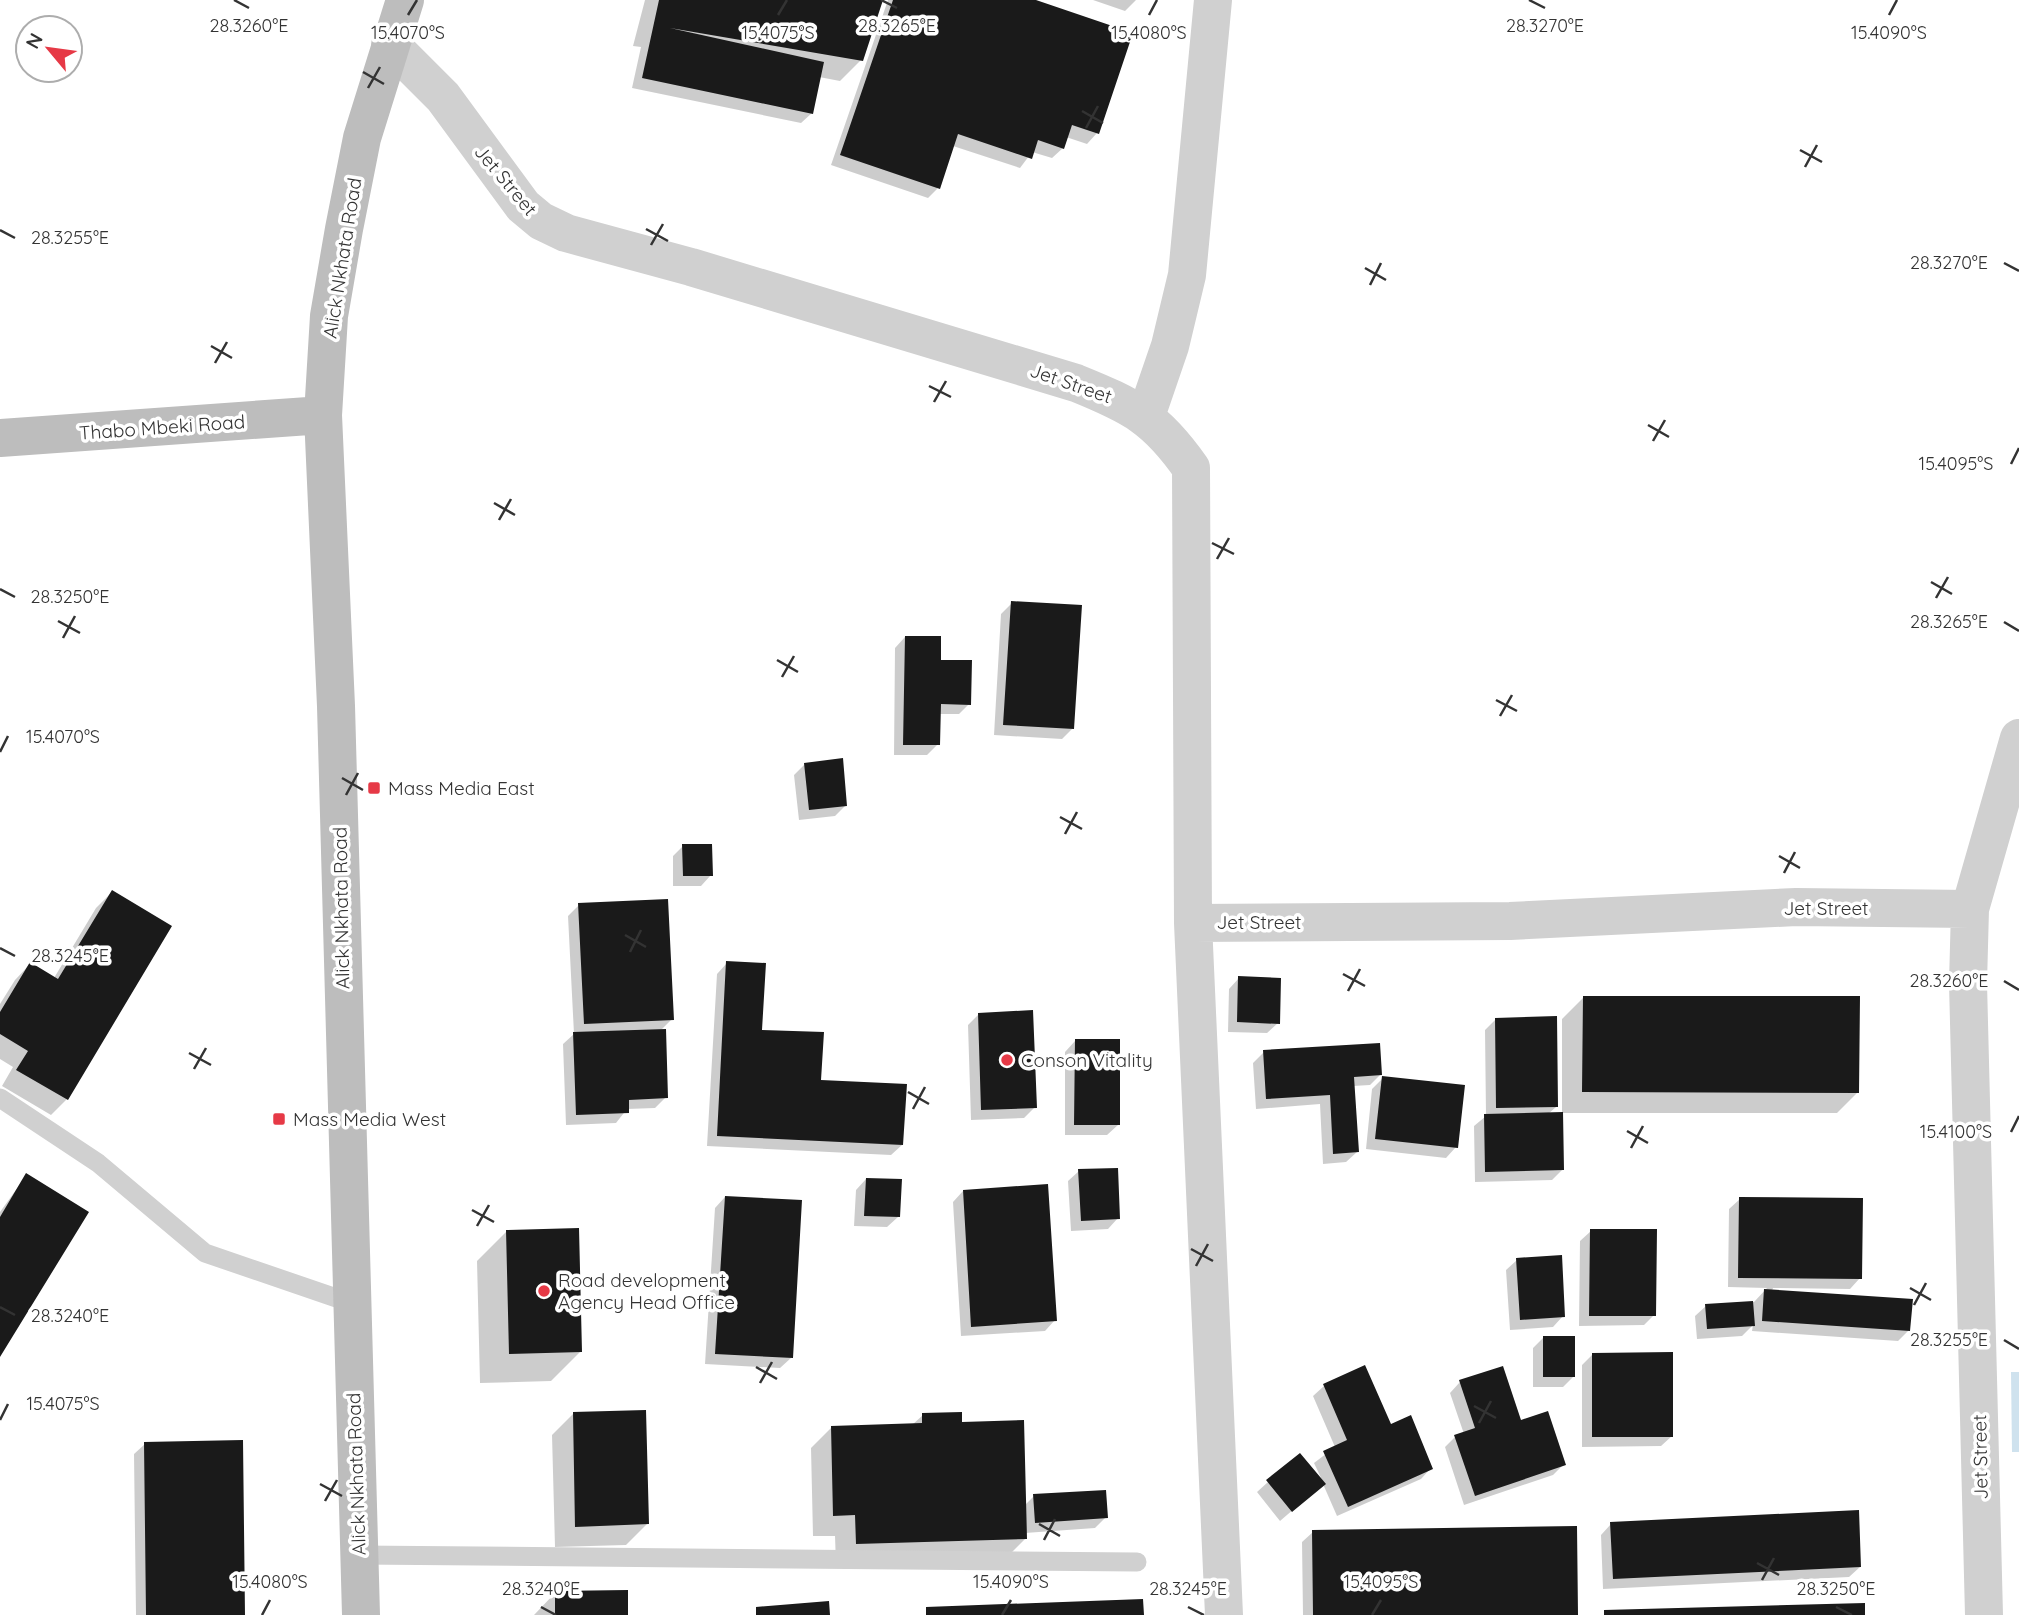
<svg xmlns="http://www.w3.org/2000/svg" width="2019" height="1615" font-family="Quicksand,sans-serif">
  <rect width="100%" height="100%" fill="#fff"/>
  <path fill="#cfe2ee" d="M2011 1372H2019V1452H2012Z"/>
  <path fill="#0003" d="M645 0H881L861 60 840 81 819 77 812 113 801 123 632 88 641 47 633 46Z
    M888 0H1030L1097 133 1087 144 1066 137 1063 148 1052 158 1032 152 1020 168 953 146 938 188 928 198 831 165Z
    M1093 0H1136L1125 11Z
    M1012 603 1073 728 1062 739 994 735 1001 614Z
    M905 637 939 662 969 704 959 714H939L938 744 927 755H894L895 648Z
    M805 764 845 806 835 816 799 820 794 775Z
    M683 846 711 875 701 886H673V856Z
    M112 892 170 927 67 1099 51 1115 2 1086 13 1067 0 1059V1004L15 980 30 964 54 978 96 908Z
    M579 905 672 1019 660 1031 666 1097 655 1108 627 1109 616 1123 566 1125 563 1044 574 1034 568 916Z
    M727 963 760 1031 902 1145 891 1155 707 1146 717 974Z
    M1239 978 1278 1023 1267 1033 1228 1032 1229 989Z
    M1583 998 1858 1092 1837 1113H1562V1019Z
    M978 1015 1035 1107 1024 1118 971 1120 968 1025Z
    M1495 1020 1556 1107 1548 1114 1563 1169 1552 1180 1475 1182 1474 1126 1486 1116 1485 1030Z
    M1075 1041 1118 1125 1107 1135H1065V1052Z
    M1264 1052 1380 1075 1370 1085 1353 1086 1357 1152 1346 1162 1323 1164 1320 1104 1256 1109 1253 1063Z
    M1383 1078 1456 1147 1446 1158 1366 1149 1372 1089Z
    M1079 1171 1118 1218 1108 1229 1071 1231 1068 1181Z
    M26 1176 0 1354V1212Z
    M866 1179 898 1217 887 1227 854 1226 856 1190Z
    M963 1191 1055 1320 1045 1331 961 1336 953 1202Z
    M725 1197 791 1358 780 1368 705 1364 715 1208Z
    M1740 1199 1860 1278 1850 1289 1773 1288 1772 1291 1909 1330 1898 1341 1752 1331 1753 1325 1742 1336 1697 1339 1695 1316 1706 1306 1754 1302 1767 1288 1728 1287 1729 1209Z
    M507 1231 580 1352 551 1381 480 1383 477 1261Z
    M1591 1231 1654 1315 1644 1325 1579 1326 1580 1241Z
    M1517 1260 1563 1316 1553 1327 1510 1330 1506 1270Z
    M1543 1338 1574 1376 1563 1387H1533V1348Z
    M1592 1355 1672 1436 1661 1446 1582 1447V1365Z
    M1364 1367 1390 1426 1431 1468 1421 1479 1337 1516 1323 1484 1280 1521 1257 1492 1268 1482 1322 1480 1314 1463 1335 1447 1313 1396 1324 1386Z
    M1460 1382 1520 1422 1564 1464 1553 1475 1464 1505 1445 1447 1455 1437 1464 1434 1450 1393Z
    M573 1414 647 1524 626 1545 555 1547 552 1435Z
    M923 1415 1025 1505 1034 1496 1106 1517 1095 1528 1025 1533 1026 1538 1005 1559 836 1564 835 1536H813L811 1448 832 1427 912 1425Z
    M145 1444 243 1615H136L134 1454Z
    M1611 1524 1860 1567 1849 1577 1603 1589 1601 1535Z
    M1313 1532 1576 1615H1303L1302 1542Z
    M555 1593 626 1615H534Z"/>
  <path fill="#1a1a1a" d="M659 0H883L863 61 670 28 824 62 813 114 642 78Z
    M893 0H1036L1133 33 1099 134 1072 125 1064 149 1038 140 1032 159 958 134 940 189 840 155Z
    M1011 601 1082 605 1074 729 1003 725Z
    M905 636H941V660H972L971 705 941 704 940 745H903Z
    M843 758 847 806 809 810 804 763Z
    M682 844H712L713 876H683Z
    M112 890 172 926 68 1100 16 1070 28 1051 0 1034V1012L30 962 58 979Z
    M668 899 674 1020 584 1024 578 903Z
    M726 961 766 963 762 1030 824 1032 821 1080 907 1084 903 1145 717 1136Z
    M1238 976 1281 978 1280 1024 1237 1022Z
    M1583 996H1860L1859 1093 1582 1092Z
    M1033 1010 1037 1108 981 1110 978 1013Z
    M1557 1016 1558 1107 1496 1108 1495 1018Z
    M666 1029 668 1098 629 1100V1113L576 1115 573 1032Z
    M1075 1039H1120V1125H1074Z
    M1380 1043 1382 1075 1354 1077 1359 1152 1333 1154 1330 1095 1266 1099 1263 1050Z
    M1382 1076 1465 1085 1458 1148 1375 1139Z
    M1563 1112 1564 1170 1485 1172 1484 1114Z
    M1118 1168 1120 1219 1081 1221 1078 1169Z
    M26 1173 89 1212 0 1357V1217Z
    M866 1178 902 1179 900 1217 864 1216Z
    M1048 1184 1057 1321 971 1327 963 1190Z
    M725 1196 802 1200 793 1358 715 1354Z
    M1739 1197 1863 1198 1862 1279 1738 1278Z
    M579 1228 582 1352 509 1354 506 1230Z
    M1590 1229H1657L1656 1316H1589Z
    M1562 1255 1565 1317 1520 1320 1516 1258Z
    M1764 1289 1913 1299 1910 1331 1762 1321Z
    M1753 1301 1755 1326 1707 1329 1705 1304Z
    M1543 1336H1575V1377H1543Z
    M1673 1352V1437H1592V1353Z
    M1365 1365 1391 1424 1411 1415 1433 1469 1348 1507 1323 1451 1347 1440 1323 1384Z
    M1503 1366 1521 1420 1548 1411 1566 1465 1475 1496 1454 1435 1475 1428 1459 1380Z
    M646 1410 649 1524 575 1527 573 1412Z
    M962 1412V1422L1024 1420 1027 1539 856 1544 855 1515 833 1516 831 1426 922 1423V1413Z
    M243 1440 245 1615H146L144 1442Z
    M1300 1453 1326 1484 1292 1512 1266 1480Z
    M1106 1490 1108 1518 1035 1523 1033 1494Z
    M1859 1510 1861 1567 1613 1579 1610 1522Z
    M1577 1526 1578 1615H1313L1312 1530Z
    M628 1590V1615H555V1591Z
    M1143 1599 1144 1615H926V1607Z
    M829 1601 830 1615H756V1607Z
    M1865 1603V1615H1604V1610Z"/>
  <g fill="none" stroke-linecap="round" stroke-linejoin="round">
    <path stroke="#d0d0d0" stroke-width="19" d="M0 1098 98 1163 205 1253 351 1303
      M358 1555 1137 1562"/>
    <path stroke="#d0d0d0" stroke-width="38" d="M390 44 443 97 523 206 541 221 566 233 691 267 1076 383C1133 406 1156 418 1191 468L1193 923 1510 921 1796 907 1970 909 1968 983 1984 1615
      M1146 416 1170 346 1187 275 1213 0
      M1970 909 2019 738
      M1193 923 1224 1615"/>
    <path stroke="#bdbdbd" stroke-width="38" d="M0 438 323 415
      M361 1615 336 706 323 415 329 316 344 229 362 138 405 0"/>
  </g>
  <path fill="none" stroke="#333" stroke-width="2.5" d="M234 0 249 8M881 0 897 8M1529 0 1545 8M408 15 417 0M778 15 787 0M1149 15 1157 0M1889 15 1897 0M363 72 384 84M368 88 380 67M1082 111 1103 123M1086 128 1098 106M1800 150 1822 162M1805 167 1817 145M646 229 668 241M0 230 15 238M651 245 663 224M2004 263 2019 271M1365 268 1386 280M1370 285 1381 263M211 346 232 358M215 363 227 342M929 386 951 397M934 402 946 381M1648 425 1669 437M1653 441 1665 420M2011 464 2019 448M494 503 515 515M499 520 511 499M1212 543 1234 554M1217 559 1229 538M1931 582 1952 594M0 589 15 597M1936 598 1948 577M58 621 80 633M2004 622 2019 631M63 638 75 616M777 660 798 672M782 677 794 656M1496 700 1517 711M1500 716 1512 695M0 752 8 736M342 778 363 790M346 795 358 773M1060 817 1082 829M1065 834 1077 812M1779 856 1800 868M1784 873 1795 852M625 935 646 947M0 948 15 956M630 952 641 930M1343 974 1365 986M2004 981 2019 990M1348 991 1360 969M189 1053 211 1065M194 1069 206 1048M908 1092 929 1104M913 1109 925 1087M1627 1131 1648 1143M2011 1132 2019 1116M1631 1148 1643 1126M472 1210 494 1222M477 1226 489 1205M1191 1249 1213 1261M1196 1266 1208 1244M1910 1288 1931 1300M1914 1305 1926 1283M0 1307 15 1315M2004 1340 2019 1349M756 1367 777 1379M760 1383 772 1362M1474 1406 1496 1418M0 1420 8 1404M1479 1423 1491 1401M320 1484 342 1496M325 1501 337 1480M1039 1524 1060 1536M1044 1540 1055 1519M1757 1563 1779 1575M1762 1580 1774 1558M541 1607 556 1615M1188 1607 1204 1615M1836 1607 1852 1615M262 1615 270 1600M1002 1615 1011 1600M1372 1615 1381 1600"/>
  <g fill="#e63946" stroke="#fff" stroke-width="2.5">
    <rect x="367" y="781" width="14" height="14" rx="3.5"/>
    <circle cx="1007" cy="1060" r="7"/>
    <rect x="272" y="1112" width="14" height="14" rx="3.5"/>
    <circle cx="544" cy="1291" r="7"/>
  </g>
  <g text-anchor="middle" stroke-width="7" stroke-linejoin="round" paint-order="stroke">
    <g font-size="19" fill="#333" stroke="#fff">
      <text transform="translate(506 180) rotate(50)" y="7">Jet Street</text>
      <text transform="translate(342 258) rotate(-81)" y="7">Alick Nkhata Road</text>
      <text transform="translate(1071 383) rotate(19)" y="7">Jet Street</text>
      <text transform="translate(162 427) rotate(-4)" y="7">Thabo Mbeki Road</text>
      <text transform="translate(341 908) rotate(-91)" y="7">Alick Nkhata Road</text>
      <text x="1826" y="915">Jet Street</text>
      <text x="1259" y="929">Jet Street</text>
      <text transform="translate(1980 1457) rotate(-91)" y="7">Jet Street</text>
      <text transform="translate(356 1474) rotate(-92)" y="7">Alick Nkhata Road</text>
    </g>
    <g font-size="19" fill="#333" stroke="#fff" text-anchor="start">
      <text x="388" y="795">Mass Media East</text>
      <text x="1021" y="1067">Conson Vitality</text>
      <text x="293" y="1126">Mass Media West</text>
      <text x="558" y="1287">Road development<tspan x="558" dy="22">Agency Head Office</tspan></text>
    </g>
  </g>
  <g font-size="18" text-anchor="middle" fill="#333" stroke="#fff" stroke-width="7" stroke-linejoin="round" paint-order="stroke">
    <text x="249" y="32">28.3260°E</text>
    <text x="897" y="32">28.3265°E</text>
    <text x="1545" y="32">28.3270°E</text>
    <text x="408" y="39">15.4070°S</text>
    <text x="778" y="39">15.4075°S</text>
    <text x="1149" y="39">15.4080°S</text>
    <text x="1889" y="39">15.4090°S</text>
    <text x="70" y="244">28.3255°E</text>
    <text x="1949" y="269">28.3270°E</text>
    <text x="1956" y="470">15.4095°S</text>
    <text x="70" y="603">28.3250°E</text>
    <text x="1949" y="628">28.3265°E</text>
    <text x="63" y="743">15.4070°S</text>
    <text x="70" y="962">28.3245°E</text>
    <text x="1949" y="987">28.3260°E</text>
    <text x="1956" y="1138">15.4100°S</text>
    <text x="70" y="1322">28.3240°E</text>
    <text x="1949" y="1346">28.3255°E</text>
    <text x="63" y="1410">15.4075°S</text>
    <text x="270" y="1588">15.4080°S</text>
    <text x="1011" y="1588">15.4090°S</text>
    <text x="1381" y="1588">15.4095°S</text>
    <text x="541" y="1595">28.3240°E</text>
    <text x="1188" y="1595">28.3245°E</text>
    <text x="1836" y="1595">28.3250°E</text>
  </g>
  <g transform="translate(49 49) rotate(299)"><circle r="33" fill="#ffffff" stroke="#adadad" stroke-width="2"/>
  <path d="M0-5L12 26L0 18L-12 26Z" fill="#e63946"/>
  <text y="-10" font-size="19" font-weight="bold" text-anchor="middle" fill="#333333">N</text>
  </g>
</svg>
